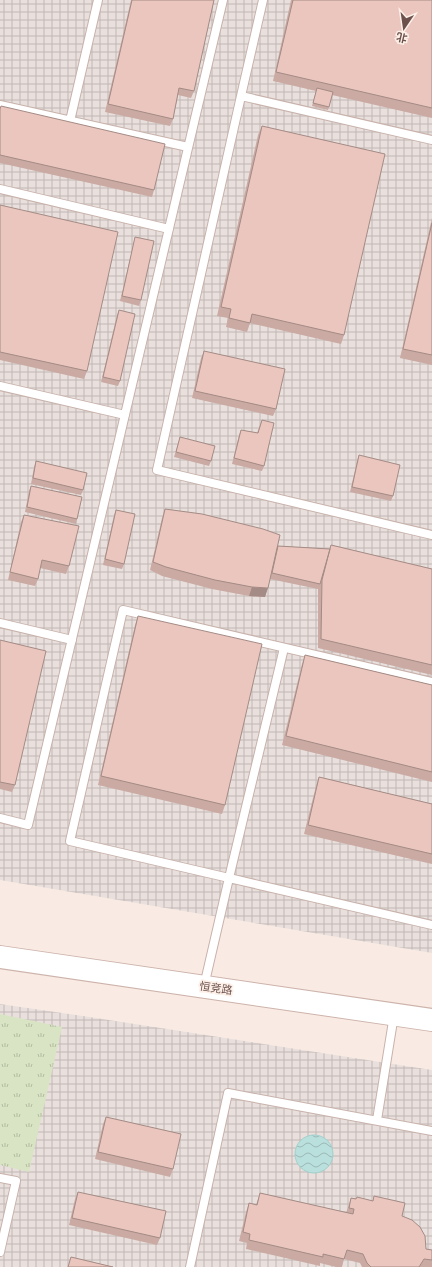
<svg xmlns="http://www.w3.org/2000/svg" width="432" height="1267" font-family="'Fira Sans Condensed','Noto Sans SC',sans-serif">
  <defs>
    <pattern id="industrial-grid" width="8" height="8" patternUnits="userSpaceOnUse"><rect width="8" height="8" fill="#e9e0dd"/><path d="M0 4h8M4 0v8" fill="none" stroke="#c1b8b5"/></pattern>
    <pattern id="grass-tufts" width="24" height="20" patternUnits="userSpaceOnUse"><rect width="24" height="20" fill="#d8e4c3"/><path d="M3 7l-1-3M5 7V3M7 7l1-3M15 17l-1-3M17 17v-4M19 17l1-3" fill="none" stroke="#b3bba1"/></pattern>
    <pattern id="water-waves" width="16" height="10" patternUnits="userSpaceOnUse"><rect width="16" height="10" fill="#bae0dd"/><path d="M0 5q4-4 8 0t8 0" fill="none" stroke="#9bb8b5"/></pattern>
  </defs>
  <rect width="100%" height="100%" fill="#f9ebe3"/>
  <path fill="url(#industrial-grid)" d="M0 0H432V953L0 880Z
    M0 1004 83 1016 432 1070V1267H0Z"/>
  <path fill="url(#grass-tufts)" d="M0 1014 62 1027 29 1172 0 1165Z"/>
  <path fill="url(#water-waves)" stroke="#a1d0cd" d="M295 1154a19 19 0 1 1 38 0a19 19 0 1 1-38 0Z"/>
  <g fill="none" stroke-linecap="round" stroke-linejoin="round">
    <defs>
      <path id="lane" d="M241 96 263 0
        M0 105 188 147
        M70 121 98 0
        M432 140 241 96 157 470 432 535
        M0 189 169 229
        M0 386 125 415
        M0 623 72 640
        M284 648 229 878 70 841 123 610 432 682
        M0 818 28 825 223 0
        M204 986 229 878 432 925
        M377 1120 394 1015
        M0 1178 16 1181 0 1252
        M190 1267 228 1093 432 1131"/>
      <path id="secondary" d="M0 957 432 1020"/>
    </defs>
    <use href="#lane" stroke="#c8b2ab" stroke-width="10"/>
    <use href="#secondary" stroke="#cdb3ab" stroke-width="24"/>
    <use href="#lane" stroke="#fff" stroke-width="8"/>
    <use href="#secondary" stroke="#fff" stroke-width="22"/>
  </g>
  <path fill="#caaaa3" d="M131 0H214L194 91 191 98 178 95 173 119 170 126 105 112Z
    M291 0H432V118L332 95 328 110 312 106 316 91 273 81Z
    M0 108 154 190 152 197 0 163Z
    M262 126 344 335 341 344 250 323 247 332 226 327 228 318 217 316 258 135Z
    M0 205 87 371 84 379 0 360Z
    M432 218V365L400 358Z
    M135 237 141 300 139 306 120 301 134 242Z
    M119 310 120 381 118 386 101 382 117 315Z
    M204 351 276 409 273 416 192 398 201 358Z
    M262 420 264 466 262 471 232 464 239 435 241 430 257 433Z
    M180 437 211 461 209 466 174 457Z
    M359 455 393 496 391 501 350 492 357 461Z
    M36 461 83 490 81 495 31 484 34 467Z
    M31 486 77 519 76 524 25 512 29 491Z
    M165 509 278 546 330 549 331 545 432 569V675L318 648V589L270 579 265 597 249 596 212 589 162 576 150 570 162 518Z
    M116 510 124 564 122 569 103 565 114 515Z
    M24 515 69 566 66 574 40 568 38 579 35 586 8 580 21 522Z
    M138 616 225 805 222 814 98 785 135 625Z
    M0 640 15 785 12 792 0 789Z
    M305 655 432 685V782L282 745 302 664Z
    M319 777 432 804V864L304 834 316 786Z
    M106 1117 173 1169 170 1177 95 1159 103 1124Z
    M78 1192 160 1238 157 1245 69 1225 75 1199Z
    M260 1193 346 1213 351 1198 373 1201 374 1196 402 1216 426 1249 432 1250V1267H362L360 1263 344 1259 342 1267H336L320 1263V1266L246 1249 247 1243 239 1241 246 1212 249 1203 256 1205Z"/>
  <path fill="#a48b85" d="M252 587 268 588 265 597 249 596Z"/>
  <path fill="#ebc6be" stroke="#a48b85" d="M132 0H214L194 91 179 88 173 119 108 104Z
    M293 0H432V108L276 72Z
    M317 88 333 92 329 107 313 103Z
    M1 106 165 144 154 190 0 155V109Z
    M262 126 385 154 344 335 252 314 250 323 229 318 231 309 221 307Z
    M0 205 118 232 87 371 0 352Z
    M432 223V355L403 349Z
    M135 237 154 241 141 300 122 296Z
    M119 310 135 314 120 381 103 377Z
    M204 351 285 369 276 409 195 391Z
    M262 420 274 423 264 466 234 458 241 430 258 433Z
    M180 437 215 446 211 461 176 452Z
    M359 455 400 465 393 496 352 487Z
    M36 461 87 473 83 490 33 478Z
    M31 486 82 497 77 519 27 507Z
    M165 509 202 514 263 529 280 535 268 588 252 587 215 580 166 567 153 562Z
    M116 510 135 514 124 564 105 559Z
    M24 515 79 526 69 566 42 560 38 579 10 572Z
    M331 545 432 569V665L321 639 322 580Z
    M278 546 330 549 320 584 272 573Z
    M138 616 262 644 225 805 101 776Z
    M0 640 46 651 15 785 0 782Z
    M305 655 432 685V772L286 736Z
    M319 777 432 804V854L308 825Z
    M106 1117 181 1134 173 1169 98 1152Z
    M78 1192 166 1211 160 1238 72 1218Z
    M260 1193 353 1214 354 1209 349 1208 351 1198 356 1199 357 1197 373 1201 374 1196 405 1203 402 1216 412 1220 420 1227 425 1236 426 1249 432 1250V1260L424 1259 419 1267H371L367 1263 363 1254 347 1250 344 1259 323 1254V1257L249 1240 250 1234 243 1232 249 1203 257 1205Z
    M71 1257 113 1267H68Z"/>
  <g text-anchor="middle" stroke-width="3.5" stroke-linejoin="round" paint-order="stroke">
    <g font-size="11" fill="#6d514c" stroke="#fcf0e8">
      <text transform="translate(216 988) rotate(8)" y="4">恒竞路</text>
    </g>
  </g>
  <g transform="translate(404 28) rotate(193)" stroke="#fcf0e8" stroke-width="3" paint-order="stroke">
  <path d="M0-3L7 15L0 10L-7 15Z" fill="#6d514c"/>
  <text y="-6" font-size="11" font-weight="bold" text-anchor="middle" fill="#6d514c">北</text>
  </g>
</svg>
